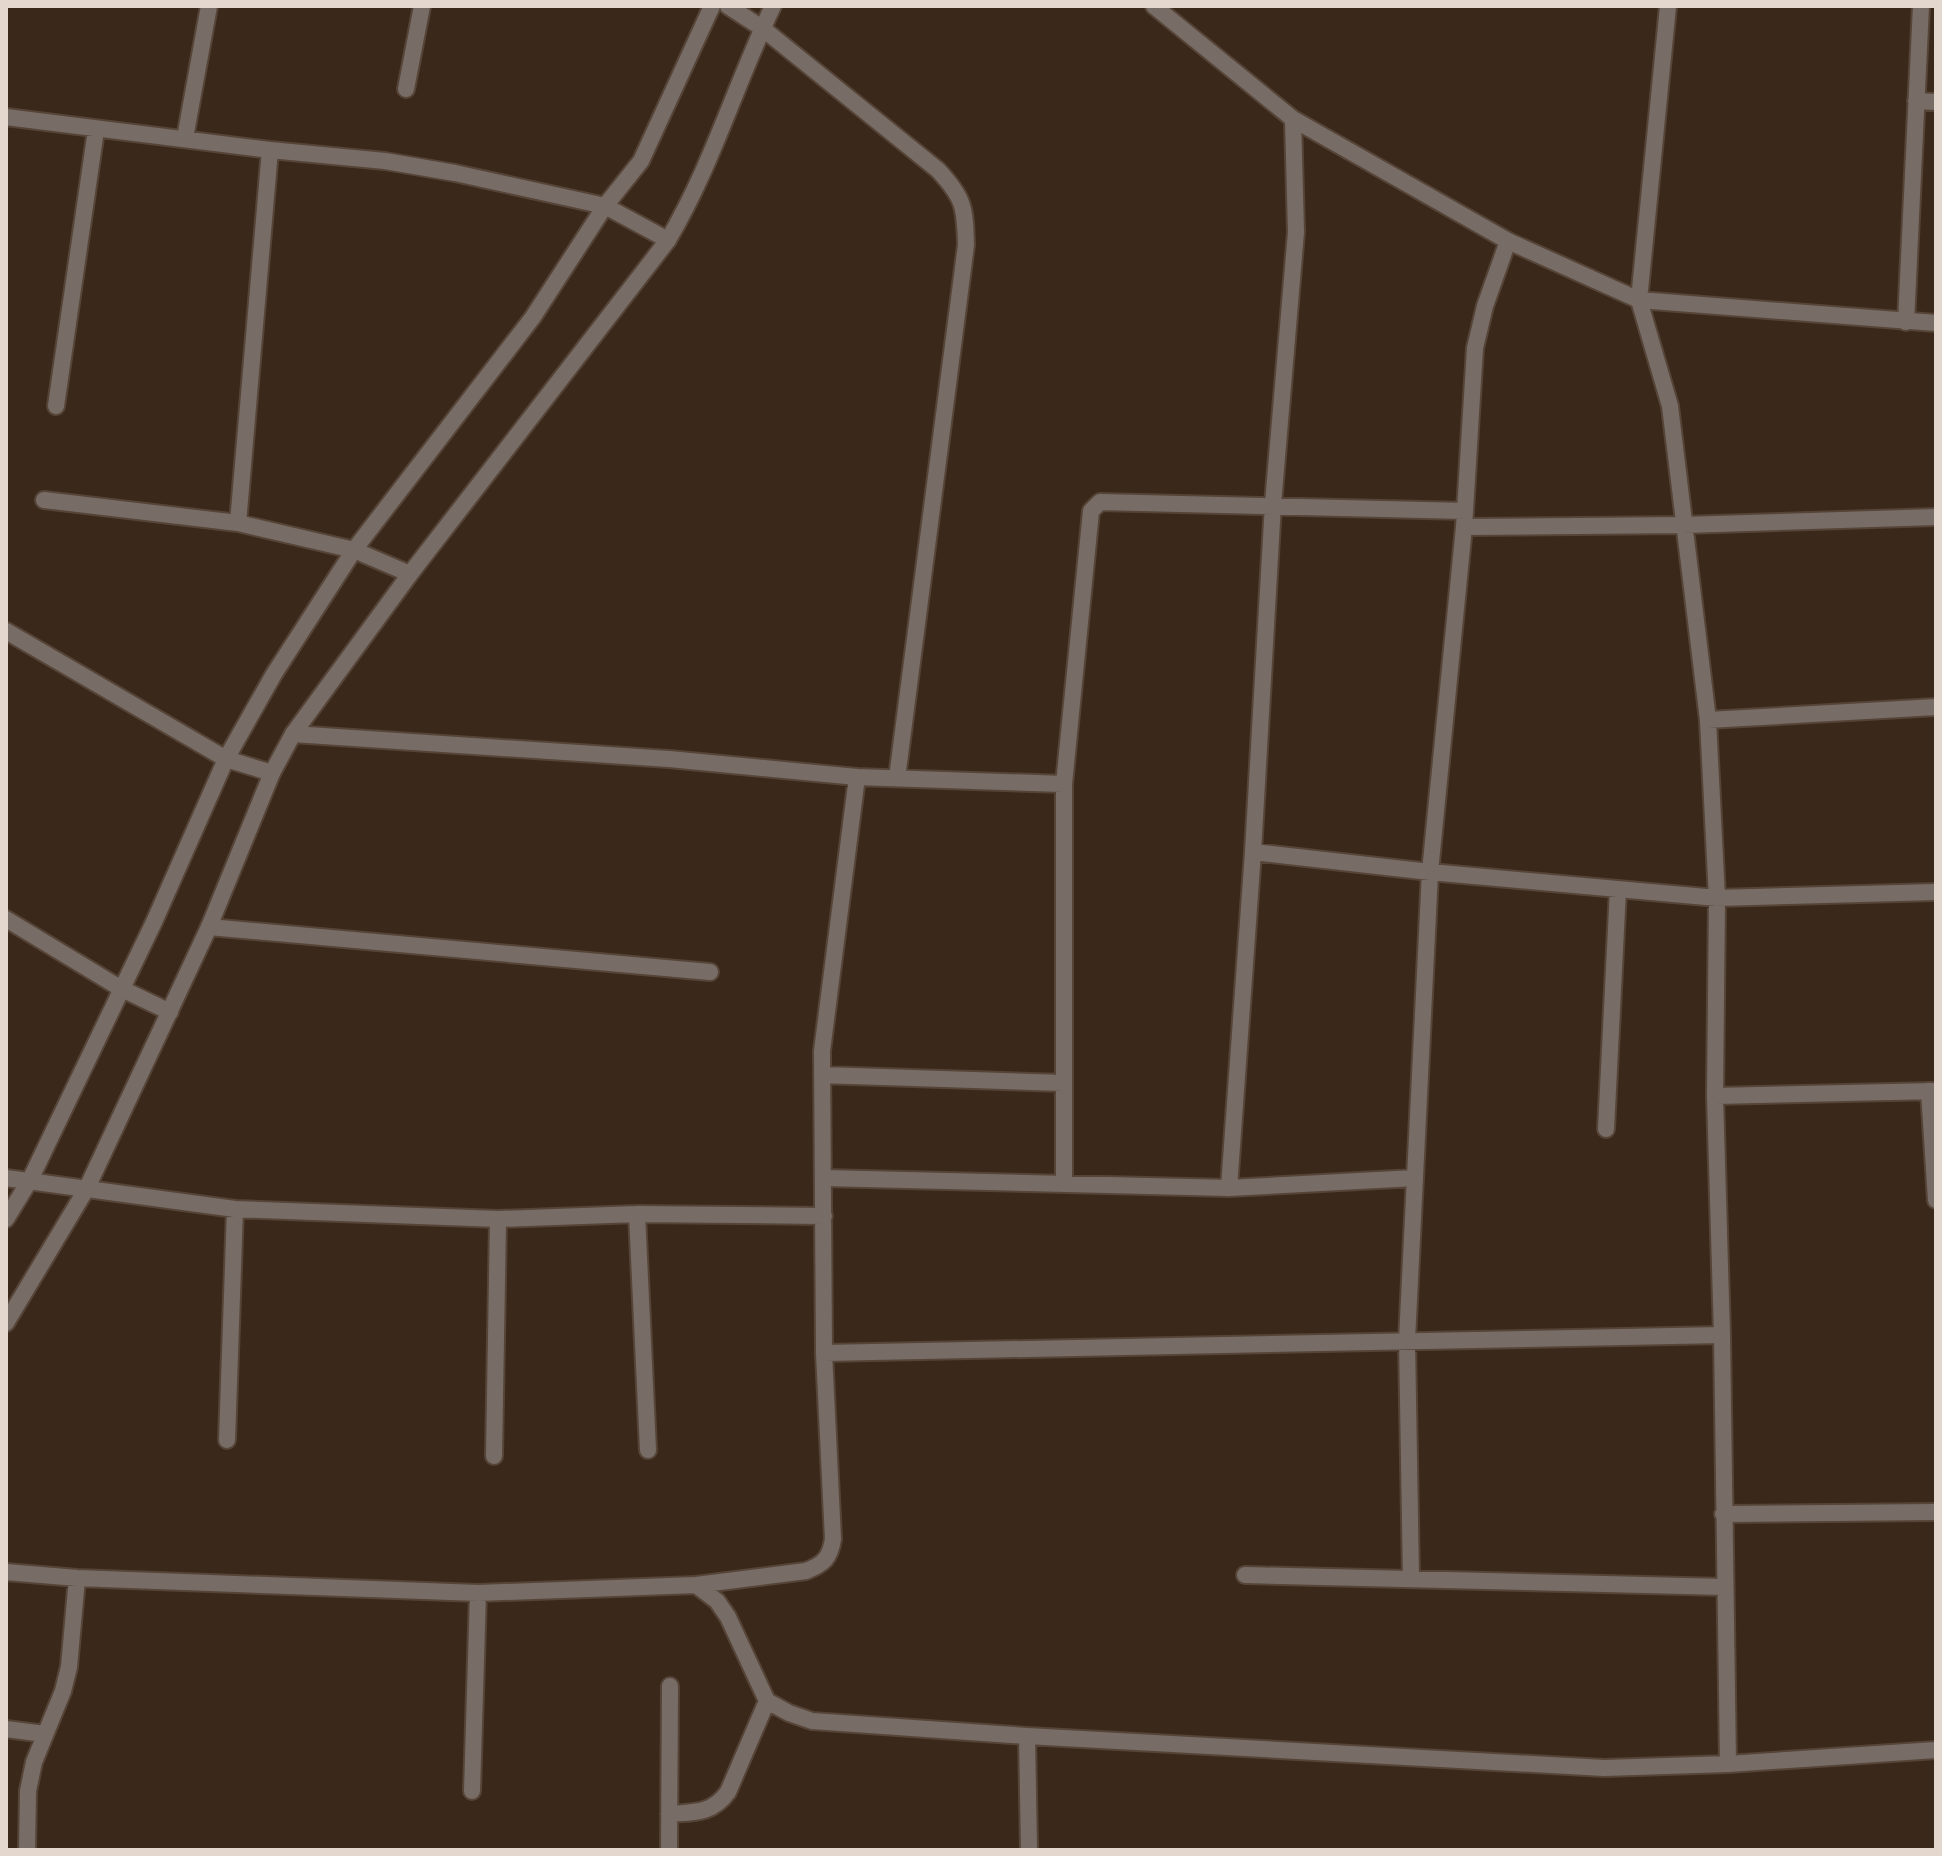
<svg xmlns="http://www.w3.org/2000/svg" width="1942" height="1856" font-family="'Noto Serif',serif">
  <rect width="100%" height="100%" fill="#3a281a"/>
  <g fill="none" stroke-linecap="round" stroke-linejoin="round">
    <defs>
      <path id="minor" d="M728 6 762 28 938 170C964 198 965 207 966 245L897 778
        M1668 6 1639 300 1670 406 1708 720 1717 898 1715 1096 1722 1335 1728 1764
        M406 89 422 6
        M1916 101 1936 102
        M6 117 270 150 385 161 455 173 605 206 668 240
        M185 138 209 6
        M1906 322 1921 6
        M56 406 96 130
        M44 500 238 523 354 550 410 574
        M238 523 270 150
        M1464 527 1683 525 1936 517
        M6 631 226 759 272 773
        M1708 720 1936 707
        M293 734 669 759 857 777 1064 784
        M1253 852 1430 872 1717 898 1936 892
        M6 919 120 988 170 1012
        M209 927 710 972
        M822 1075 1064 1083
        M1929 1091 1936 1200
        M1715 1096 1936 1091
        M1606 1129 1618 889
        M6 1178 235 1209 498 1219 637 1214 824 1216
        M824 1178 1229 1188 1415 1178
        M1064 1184V784L1091 511 1100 502 1465 511
        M1229 1188 1253 852 1273 504 1296 232 1293 119
        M637 1214 648 1450
        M824 1353 1722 1335
        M227 1440 235 1209
        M494 1456 498 1219
        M1723 1514 1936 1512
        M6 1572 77 1578 478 1593 696 1585 717 1601 728 1617 767 1701 789 1713 812 1721 1027 1736 1604 1768 1728 1764 1936 1750
        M1245 1575 1725 1587
        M1411 1579 1407 1340 1430 872 1464 527 1475 348 1485 306 1508 241
        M696 1585 806 1571C824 1564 830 1558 833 1539L824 1353 822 1051 857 777
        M6 1729 45 1734
        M1027 1736 1029 1850
        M472 1791 478 1593
        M669 1814C695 1812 712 1814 728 1792L767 1701
        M27 1850 28 1791 34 1762 63 1691 69 1667 77 1578
        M669 1850 670 1686"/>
      <path id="tertiary" d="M1154 6 1293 119 1508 241 1639 300 1936 323
        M6 1219 30 1180 154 922 226 759 274 674 354 550 533 317 605 206 641 161 712 6
        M6 1323 87 1188 209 927 272 773 293 734 410 574 668 240C712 166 736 83 773 6"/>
    </defs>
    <use href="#minor" stroke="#554437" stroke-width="20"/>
    <use href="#tertiary" stroke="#554437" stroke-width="20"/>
    <use href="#minor" stroke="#776d66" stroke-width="16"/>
    <use href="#tertiary" stroke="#776d66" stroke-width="16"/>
  </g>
  <rect width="1942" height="1856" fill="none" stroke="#e3d7ce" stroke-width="16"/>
</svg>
